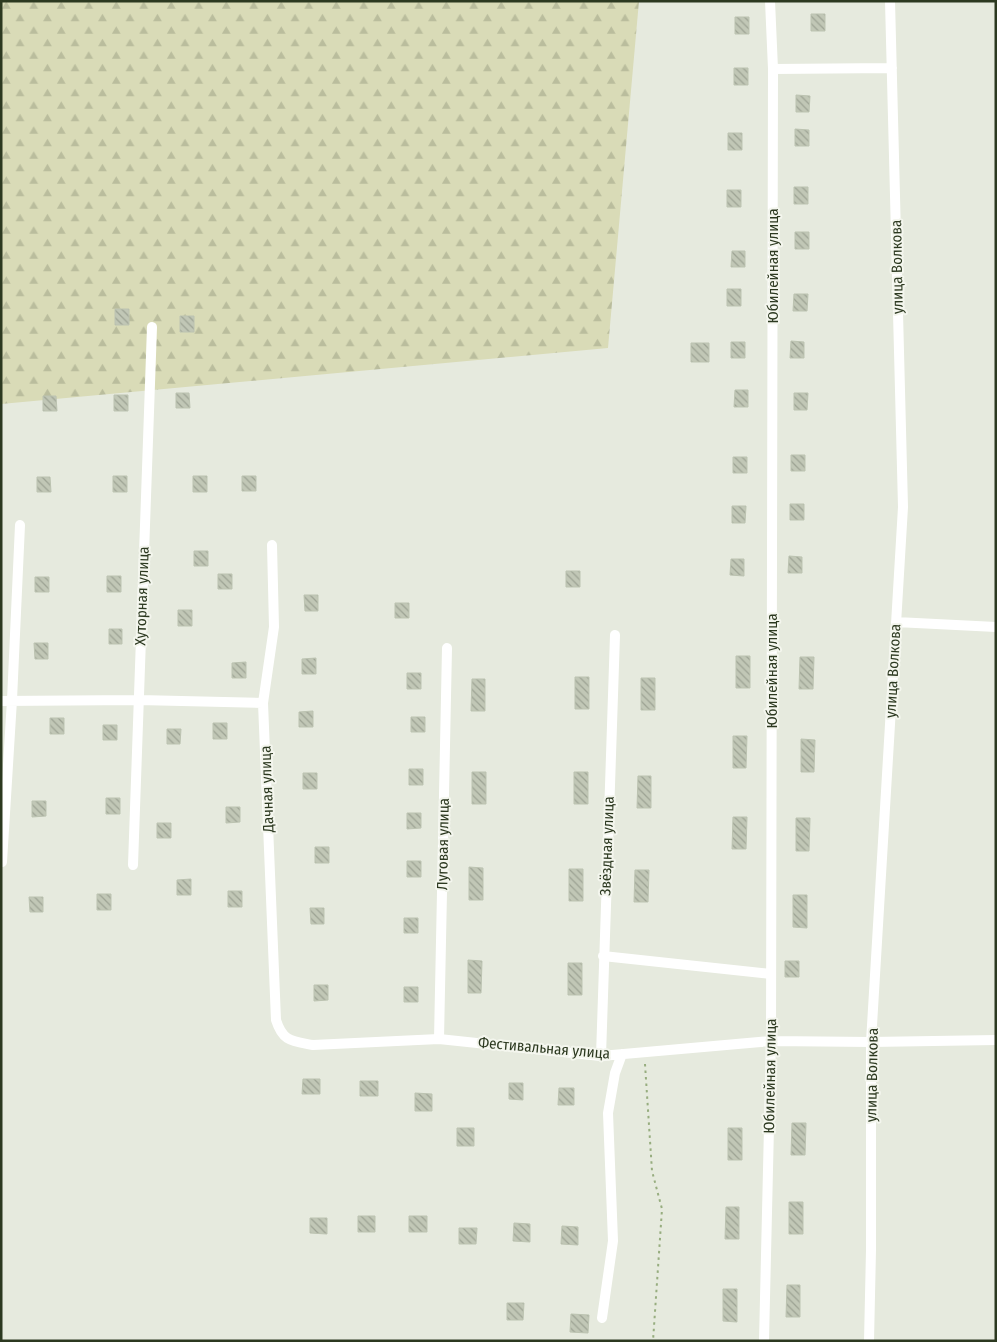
<svg xmlns="http://www.w3.org/2000/svg" width="997" height="1342" font-family="'Fira Sans Condensed',sans-serif">
  <defs>
    <pattern id="forest-firs" width="22" height="20" patternUnits="userSpaceOnUse" patternTransform="scale(1.25)"><rect width="22" height="20" fill="#d9dbb7"/><path d="M5 1l3.5 6h-7zM16 11l3.5 6h-7z" fill="#babd9d"/></pattern>
    <pattern id="building-back-hatch" width="6" height="6" patternUnits="userSpaceOnUse" patternTransform="scale(1.25)"><rect width="6" height="6" fill="#c1c7b6"/><path d="M-1 5l2 2M0 0l6 6M5-1l2 2" fill="none" stroke="#9da394"/></pattern>
  </defs>
  <rect width="100%" height="100%" fill="#e6eade"/>
  <path fill="url(#forest-firs)" d="M1 1H639L608 348 1 404Z"/>
  <path fill="url(#building-back-hatch)" stroke="#bcc3b1" d="M811 14H825V31H811Z
    M735 17H749V34H735Z
    M734 68H748V85H734Z
    M796 95 810 96 809 112H796Z
    M795 129 809 130V146H795Z
    M728 133H742V150H728Z
    M794 187H808V204H794Z
    M727 190H741V207H727Z
    M795 232H809V249H795Z
    M732 251H745V267H731Z
    M727 289H741V306H727Z
    M794 294H808L807 311H793Z
    M115 309H129V325H115Z
    M180 316H194V332H180Z
    M791 341 804 342V358H790Z
    M731 342H745V358H731Z
    M691 343H709V362H691Z
    M735 390H748V407H734Z
    M176 393H189L190 408H176Z
    M794 393H808L807 410H794Z
    M114 395H128V411H114Z
    M43 396H56L57 411H43Z
    M791 455H805V471H791Z
    M733 457H747V473H733Z
    M113 476H127V492H113Z
    M193 476H207V492H193Z
    M242 476H256V491H242Z
    M37 477H50L51 492H37Z
    M790 504H804V520H790Z
    M732 506H746L745 523H732Z
    M194 551H208V566H194Z
    M789 556 802 557V573H788Z
    M731 559H744V576L730 575Z
    M566 571H580V587H566Z
    M218 574H232V589H218Z
    M107 576H121V592H107Z
    M35 577H49V592H35Z
    M304 595H318V611H305Z
    M395 603H409V618H395Z
    M178 610H192V626H178Z
    M109 629H122V644H109Z
    M34 643H48V659H35Z
    M736 656H750V688H736Z
    M800 657H814L813 689H799Z
    M316 658V674H302V659Z
    M246 662V678H232V663Z
    M407 673H421V689H407Z
    M575 677H589V709H575Z
    M641 678H655V710H641Z
    M472 679H485V711H471Z
    M313 711V727H299V712Z
    M411 717H425V732H411Z
    M50 718H64V734H50Z
    M213 723H227V739H213Z
    M103 725H117V740H103Z
    M167 729H181L180 744H167Z
    M733 736H747L746 768H733Z
    M801 739 815 740 814 772H801Z
    M409 769H423V785H409Z
    M472 772H486V804H472Z
    M574 772H588V804H574Z
    M303 773H317V789H303Z
    M638 776H651V808H637Z
    M106 798H120V814H106Z
    M32 801H46V816L32 817Z
    M226 807H240V822L226 823Z
    M407 813H421V828L407 829Z
    M733 817H747L746 849H732Z
    M796 818H810L809 851H796Z
    M157 823H171V838H157Z
    M315 847H329V863H315Z
    M407 861H421V877H407Z
    M469 867 483 868V900H469Z
    M569 869H583V901H569Z
    M635 870H649L648 902H634Z
    M191 879V895H177V880Z
    M228 891H242V907H228Z
    M97 894H111V910H97Z
    M793 895H807V928L793 927Z
    M29 897H43V912H30Z
    M310 908H324V924H311Z
    M404 918H418V933H404Z
    M468 960 482 961 481 993H468Z
    M785 961H799V977H785Z
    M568 963H582V995H568Z
    M314 985H328V1000L314 1001Z
    M404 987H418V1002H404Z
    M303 1079H320V1094H302Z
    M360 1081H378V1096H360Z
    M509 1083H523V1100L509 1099Z
    M559 1088H574V1105H558Z
    M415 1093 432 1094V1111H415Z
    M792 1123H806L805 1155H791Z
    M457 1128H474V1146H457Z
    M728 1128H742V1160H728Z
    M789 1202H803V1234H789Z
    M726 1207H739V1239H725Z
    M358 1216H375V1232H358Z
    M409 1216H427V1232H409Z
    M310 1218H327V1234L310 1233Z
    M514 1223 530 1224V1242L513 1241Z
    M562 1226 578 1227V1245L561 1244Z
    M459 1228H477L476 1244H459Z
    M787 1285H800V1317H786Z
    M723 1289H737V1322L723 1321Z
    M507 1303H524L523 1320H507Z
    M571 1314 589 1315 588 1333 570 1332Z"/>
  <g fill="none" stroke-linecap="round" stroke-linejoin="round">
    <path stroke="#97ad7f" stroke-width="2" stroke-dasharray="2.5 4" stroke-linecap="butt" d="M645 1064 652 1171 662 1209 653 1341"/>
    <path stroke="#fff" stroke-width="10" d="M773 69 892 68
      M272 545 274 627 263 703 276 1020C283 1042 292 1041 313 1045L439 1039 601 1056 771 1041 871 1042 996 1040
      M896 622 996 627
      M1 701 139 700 263 703
      M2 862 12 700 20 525
      M133 865 152 327
      M603 956 771 974
      M439 1039 447 648
      M601 1056 615 635
      M602 1318 613 1241 608 1113 615 1073 622 1054
      M764 1341 771 1041 773 69 770 1
      M869 1341 871 1250V1042L903 507 890 1"/>
  </g>
  <g text-anchor="middle" stroke-width="4" stroke-linejoin="round" paint-order="stroke">
    <g font-size="15" fill="#2c3920" stroke="#f4f6ee">
      <text transform="translate(773 266) rotate(-90)" y="5">Юбилейная улица</text>
      <text transform="translate(897 267) rotate(-91)" y="5">улица Волкова</text>
      <text transform="translate(142 596) rotate(-88)" y="5">Хуторная улица</text>
      <text transform="translate(772 671) rotate(-90)" y="5">Юбилейная улица</text>
      <text transform="translate(893 671) rotate(-87)" y="5">улица Волкова</text>
      <text transform="translate(267 789) rotate(-92)" y="5">Дачная улица</text>
      <text transform="translate(443 844) rotate(-89)" y="5">Луговая улица</text>
      <text transform="translate(607 846) rotate(-88)" y="5">Звёздная улица</text>
      <text transform="translate(544 1048) rotate(5)" y="5">Фестивальная улица</text>
      <text transform="translate(872 1075) rotate(-89)" y="5">улица Волкова</text>
      <text transform="translate(770 1076) rotate(-89)" y="5">Юбилейная улица</text>
    </g>
  </g>
  <rect width="997" height="1342" fill="none" stroke="#2c3920" stroke-width="5"/>
</svg>
